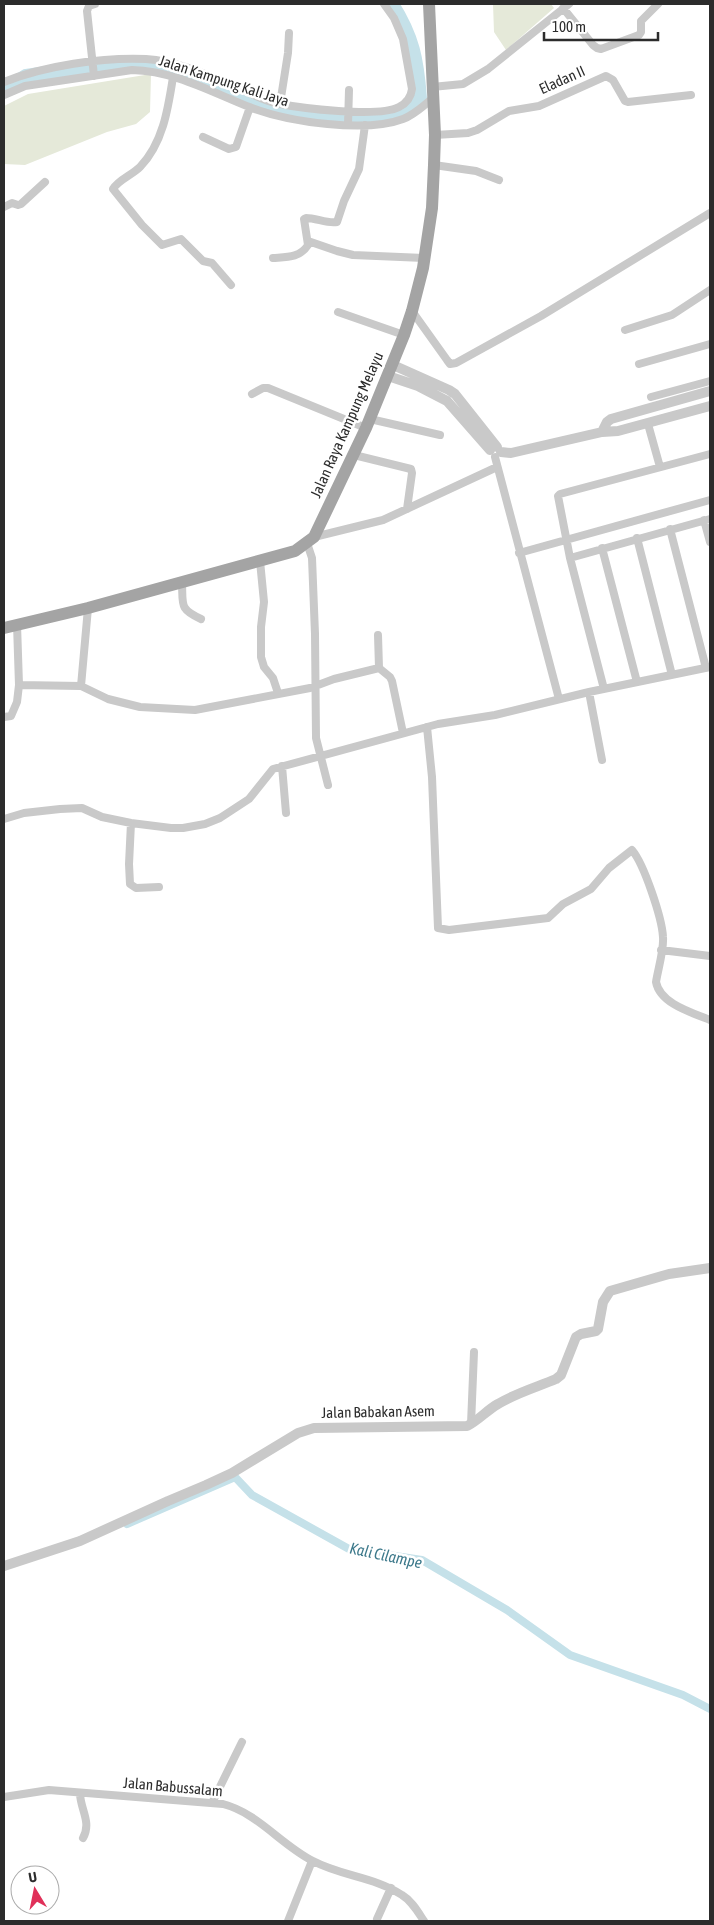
<svg xmlns="http://www.w3.org/2000/svg" width="714" height="1925" font-family="'Asap Condensed',sans-serif">
  <rect width="100%" height="100%" fill="#fff"/>
  <path fill="#e5e9d9" d="M493 4H551L554 8 506 50 494 32Z
    M151 74 150 112 136 124 107 132 25 165 4 164V106L28 94Z"/>
  <g fill="none" stroke-linecap="round" stroke-linejoin="round">
    <path stroke="#c5e1e9" stroke-width="8" d="M127 1524 235 1477 252 1495 349 1549 422 1560 507 1610 570 1655 683 1695 710 1709"/>
    <path stroke="#c5e1e9" stroke-width="14" d="M4 90 26 76 123 62 160 65 214 82 265 105 314 114 369 120 410 109 420 98C417 60 413 37 392 4"/>
    <path stroke="#c9c9c9" stroke-width="8" d="M563 8 593 45 597 48 601 49 639 35 641 32V21L658 4
      M94 76 87 11 89 6 95 4
      M173 77C168 109 163 143 140 167 132 175 118 180 113 189L142 225 162 245 181 239 203 261 212 263 231 285
      M4 82C43 66 103 57 146 59 177 61 208 75 236 87 249 92 261 100 275 103 300 108 378 118 399 107 407 103 411 97 412 89L403 39 394 18 384 4
      M432 87 463 84 488 69 569 4
      M4 95 25 86 132 70C176 71 213 93 252 108 289 122 366 133 403 119 414 115 423 106 432 99
      M280 104 288 53 289 33
      M348 124 349 90
      M435 135 468 133 477 130 509 111 539 106 606 76 613 80 625 101 628 102 691 95
      M203 137 229 149 236 147 250 107
      M434 165 476 171 499 180
      M4 207 12 203 18 205 21 204 45 182
      M308 241 337 251 353 255 424 258
      M273 258C286 257 300 258 308 245L304 219 306 218C316 218 328 224 337 222L344 201 359 169 365 125
      M412 311 447 360 450 364 456 363 541 316 710 213
      M338 312 404 335
      M625 330 672 315 710 290
      M639 364 710 344
      M252 394 263 388H268L366 428
      M651 397 710 381
      M370 419 440 435
      M648 424 660 467
      M354 455 411 469 412 473 407 509
      M495 457 559 699
      M704 520 710 542
      M670 529 706 668
      M314 537 383 520 497 467
      M637 538 672 675
      M307 543 312 558 315 634 316 738 328 785
      M602 548 637 682
      M519 553 710 500
      M570 558 710 519
      M260 561 264 602 261 627V657L264 667 273 678 278 693
      M182 582C183 605 179 609 201 619
      M379 668 390 677 392 681 403 733
      M19 685 81 686 108 699 140 707 195 710 310 688 334 679 379 668 378 635
      M81 686 88 608
      M604 689 570 558 558 496 560 494 710 454
      M589 692 602 760
      M4 717 11 716 17 702 19 685 17 624
      M427 727 432 777 438 928 449 930 548 918 563 904 591 889 609 868 632 850C644 864 662 918 663 937 664 950 658 969 656 982 660 1004 693 1013 710 1020
      M282 766 286 813
      M4 819 24 813 60 809 82 808 102 817 131 823 171 828H183L205 824 220 818 249 799 273 769 438 724 495 715 589 692 710 667
      M131 823 129 864 130 884 136 888 159 887
      M661 950 710 956
      M471 1424 474 1352
      M80 1793C80 1809 92 1822 83 1838
      M4 1797 49 1790 223 1804C258 1813 281 1845 313 1861 341 1876 375 1877 402 1895 412 1901 418 1912 424 1921
      M212 1803 242 1742
      M377 1919 391 1888
      M288 1921 312 1861"/>
    <path stroke="#c9c9c9" stroke-width="10" d="M393 365 449 390 455 394 497 447
      M388 376 418 386 447 401 490 450
      M602 432 607 422 611 419 710 391
      M501 452 511 453 602 432 618 431 710 406
      M4 1566 80 1541 168 1501 206 1485 232 1473 298 1433 314 1428 467 1426C478 1421 487 1410 498 1404 516 1393 537 1387 556 1379L561 1375 576 1337 581 1334 596 1331 598 1329 603 1302 610 1291 669 1274 710 1268"/>
    <path stroke="#a4a4a4" stroke-width="12" d="M4 628 88 608 295 551 314 537 366 428 404 335 412 311 423 268 432 208 434 165 435 135 429 4"/>
  </g>
  <g text-anchor="middle" stroke-width="5" stroke-linejoin="round" paint-order="stroke">
    <g font-size="15" fill="#2c2c2c" stroke="#fff">
      <text transform="translate(562 80) rotate(-24)" y="5">Eladan II</text>
      <text transform="translate(224 81) rotate(18)" y="5">Jalan Kampung Kali Jaya</text>
      <text transform="translate(347 425) rotate(-66)" y="5">Jalan Raya Kampung Melayu</text>
      <text transform="translate(378 1412) rotate(-1)" y="5">Jalan Babakan Asem</text>
      <text transform="translate(173 1787) rotate(5)" y="5">Jalan Babussalam</text>
    </g>
    <g font-size="16" font-style="italic" fill="#3d798b" stroke="#fff">
      <text transform="translate(386 1555) rotate(12)" y="6">Kali Cilampe</text>
    </g>
  </g>
  <rect width="714" height="1925" fill="none" stroke="#2c2c2c" stroke-width="10"/>
  <g transform="translate(35 1890) rotate(350)"><circle r="24" fill="#ffffff" stroke="#ababab"/>
  <path d="M0-4L9 19L0 12L-9 19Z" fill="#e03059"/>
  <text y="-8" font-size="14" font-weight="bold" text-anchor="middle" fill="#2c2c2c">U</text>
  </g>
  <path d="M544 32v8h114v-8" fill="none" stroke="#2c2c2c" stroke-width="2.5"/>
  <text x="552" y="32" font-size="15" fill="#2c2c2c" stroke="#ffffff" stroke-width="4" paint-order="stroke">100 m</text>
</svg>
